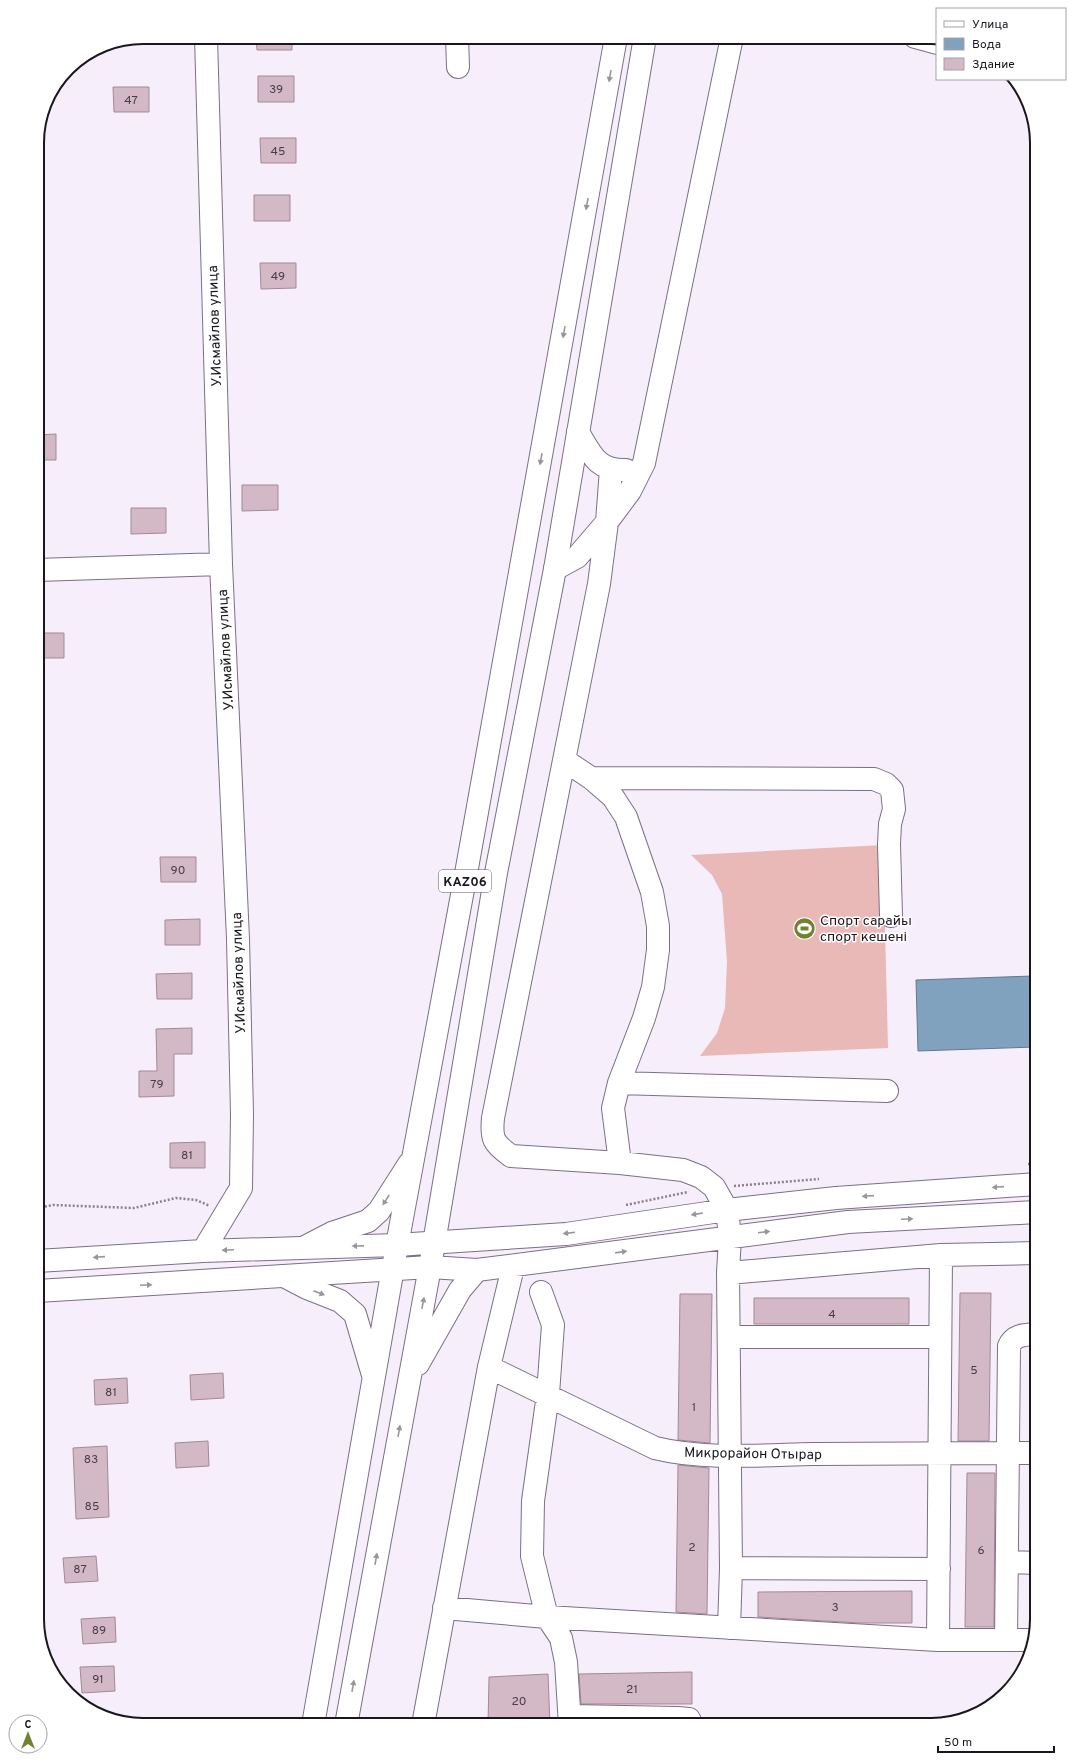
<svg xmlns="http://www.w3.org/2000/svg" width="1074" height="1762" font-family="Overpass,sans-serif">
  <rect width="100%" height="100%" fill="#f7eefc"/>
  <path fill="#e9b9b8" d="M883 845 888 1048 700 1056 717 1033 725 1008 727 962 722 894 712 875 691 855Z"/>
  <path fill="#80a2bf" stroke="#62788f" d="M1033 976 1035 1047 918 1051 916 980Z"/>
  <path fill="#d3b8c6" stroke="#a38996" d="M256 37H292V50H257Z
    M258 76H294V102H258Z
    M113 87H149V112H114Z
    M260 138H296V163H261Z
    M254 195H290V221H254Z
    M260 263H296V288L261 289Z
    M56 434V460H37V435Z
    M242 485H278V510L242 511Z
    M131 508H166V533L131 534Z
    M37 633H64V658H37Z
    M160 857H196V882H161Z
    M200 919V945H165V920Z
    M192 973V999H157L156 974Z
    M192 1028V1054H174V1096L139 1097V1071H157L156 1029Z
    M205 1142V1168H170V1143Z
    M960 1293H991L989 1441H958Z
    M680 1294H712L710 1443 678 1440Z
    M754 1298H909V1324H754Z
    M223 1373 224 1398 191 1400 190 1375Z
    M127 1378 128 1403 95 1405 94 1380Z
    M208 1441 209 1466 176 1468 175 1443Z
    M107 1446 109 1517 76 1519 73 1448Z
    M678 1465 709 1468 707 1614 676 1612Z
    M967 1473H995L994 1627H965Z
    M96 1556 98 1581 65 1583 63 1558Z
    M912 1591V1623H860L758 1617V1592Z
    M115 1617 116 1642 83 1644 81 1619Z
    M114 1666 115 1691 82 1693 80 1667Z
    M692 1672V1704H581L579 1674Z
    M548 1674 550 1725H488L489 1677Z"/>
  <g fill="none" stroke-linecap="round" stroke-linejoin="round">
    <defs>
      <path id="minor" d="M457 37 458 67
        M915 37 937 43
        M578 432C591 454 597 471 626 470
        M611 469 607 522 599 584 493 1118C491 1139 493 1143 511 1156L620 1163 683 1170 701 1177 714 1187 727 1210 730 1237 728 1273 731 1568 729 1628
        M555 569 577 557 607 522 630 491 644 463 732 37
        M37 570 221 564
        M564 760 591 778 613 797 626 817 652 892 658 926V950L653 987 644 1018 619 1083 613 1108 620 1163
        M591 778 874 779 886 784 892 790 894 809 890 824 889 844 891 916
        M619 1083 887 1091
        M203 1251 241 1188 242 1114 238 939 221 564 206 37
        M37 1261 203 1251 397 1245 566 1234 727 1210 836 1198 1037 1184
        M728 1273 941 1255 1037 1253
        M37 1291 430 1267 477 1270 848 1222 1037 1212
        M541 1292 553 1325 548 1394 533 1501 532 1556 547 1617 561 1638 566 1662 570 1725
        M729 1337H940
        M489 1367 655 1448C703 1460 764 1455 813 1454 887 1453 962 1454 1037 1453
        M1007 1562 1037 1563
        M731 1568 939 1569
        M444 1608 547 1617 938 1640H1031
        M938 1640 941 1255
        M1006 1640 1009 1346C1014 1334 1026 1335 1037 1334
        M571 1716 678 1718 689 1719 692 1725
        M423 1725 489 1367 513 1267"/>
      <path id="highway" d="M305 1247 332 1233 368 1221 379 1211 409 1164
        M284 1276 307 1288 340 1301 355 1314 373 1375
        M418 1364 460 1290 477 1270
        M313 1725 397 1245 467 868 616 37
        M346 1725 430 1267 496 873 555 569 645 37"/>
    </defs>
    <use href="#minor" stroke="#7c6f85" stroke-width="24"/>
    <use href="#highway" stroke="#7c6f85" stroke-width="24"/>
    <path stroke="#88818c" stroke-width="2.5" stroke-dasharray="2 2" stroke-linecap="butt" d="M1028 1164H1037
      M734 1186 819 1179
      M626 1205 688 1192
      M37 1208 53 1205 134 1208 176 1198 196 1200 210 1206"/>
    <use href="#minor" stroke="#fff" stroke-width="22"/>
    <use href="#highway" stroke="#fff" stroke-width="22"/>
  </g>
  <defs><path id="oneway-solid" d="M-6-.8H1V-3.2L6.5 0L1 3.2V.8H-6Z"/></defs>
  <g fill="#98969a">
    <use href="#oneway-solid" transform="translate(610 76) rotate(100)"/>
    <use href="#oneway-solid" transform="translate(587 204) rotate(100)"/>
    <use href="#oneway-solid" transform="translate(564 332) rotate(100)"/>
    <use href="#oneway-solid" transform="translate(541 459) rotate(100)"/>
    <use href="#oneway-solid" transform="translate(998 1187) rotate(176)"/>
    <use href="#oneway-solid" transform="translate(868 1196) rotate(176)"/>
    <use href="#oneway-solid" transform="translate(386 1200) rotate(123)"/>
    <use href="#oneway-solid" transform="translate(697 1214) rotate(171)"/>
    <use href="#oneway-solid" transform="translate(907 1219) rotate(-3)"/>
    <use href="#oneway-solid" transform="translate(764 1232) rotate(-7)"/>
    <use href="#oneway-solid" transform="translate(569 1233) rotate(173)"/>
    <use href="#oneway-solid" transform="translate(358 1246) rotate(179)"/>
    <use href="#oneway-solid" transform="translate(228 1250) rotate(178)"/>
    <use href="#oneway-solid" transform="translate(621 1252) rotate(-8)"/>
    <use href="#oneway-solid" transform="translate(99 1257) rotate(176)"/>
    <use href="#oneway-solid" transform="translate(146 1285) rotate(-3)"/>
    <use href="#oneway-solid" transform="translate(319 1293) rotate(21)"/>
    <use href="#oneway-solid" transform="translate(423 1303) rotate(-79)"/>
    <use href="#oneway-solid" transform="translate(399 1431) rotate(-80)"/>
    <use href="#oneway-solid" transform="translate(376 1559) rotate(-80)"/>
    <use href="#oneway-solid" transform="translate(353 1686) rotate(-80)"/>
  </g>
  <defs>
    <symbol id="stadium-disc" viewBox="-11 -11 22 22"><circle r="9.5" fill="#718333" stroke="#fff"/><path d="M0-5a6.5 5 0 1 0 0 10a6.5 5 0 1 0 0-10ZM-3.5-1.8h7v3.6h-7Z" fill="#fff"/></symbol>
  </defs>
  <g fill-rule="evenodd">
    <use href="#stadium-disc" x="792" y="916" width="25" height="25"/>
  </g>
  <g text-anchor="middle" stroke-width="3" stroke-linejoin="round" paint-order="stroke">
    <g font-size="12" fill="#493e48">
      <text x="276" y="93">39</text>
      <text x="131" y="104">47</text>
      <text x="278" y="155">45</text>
      <text x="278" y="280">49</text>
      <text x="178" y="874">90</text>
      <text x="157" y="1088">79</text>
      <text x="187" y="1159">81</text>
      <text x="832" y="1318">4</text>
      <text x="974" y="1374">5</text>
      <text x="111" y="1396">81</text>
      <text x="694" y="1411">1</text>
      <text x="91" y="1463">83</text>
      <text x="92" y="1510">85</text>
      <text x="692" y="1551">2</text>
      <text x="981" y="1554">6</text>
      <text x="80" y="1573">87</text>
      <text x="835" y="1611">3</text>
      <text x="99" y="1634">89</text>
      <text x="98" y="1683">91</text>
      <text x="632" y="1693">21</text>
      <text x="519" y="1705">20</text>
    </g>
    <rect fill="#fff" stroke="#5f5c62" stroke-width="1" x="439" y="870" width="52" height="22" rx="3"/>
    <g font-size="13" font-weight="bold" fill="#1b161e">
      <text x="465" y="886">KАZ06</text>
    </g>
    <g font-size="14" fill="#1b161e" stroke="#fff">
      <text transform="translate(214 326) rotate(-92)" y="5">У.Исмайлов улица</text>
      <text transform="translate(225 650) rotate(-93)" y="5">У.Исмайлов улица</text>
      <text transform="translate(238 973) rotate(-92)" y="5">У.Исмайлов улица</text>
      <text transform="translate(753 1453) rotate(1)" y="5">Микрорайон Отырар</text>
    </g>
    <g font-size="14" fill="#1b161e" stroke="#fff" text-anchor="start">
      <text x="820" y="925">Спорт сарайы<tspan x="820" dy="16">спорт кешені</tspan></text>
    </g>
  </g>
  <path d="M0 0H1074V1762H0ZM143 44H931A99 99 0 0 1 1030 143V1619A99 99 0 0 1 931 1718H143A99 99 0 0 1 44 1619V143A99 99 0 0 1 143 44Z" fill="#fff" fill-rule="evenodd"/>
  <path fill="none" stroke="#1b161e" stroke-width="2" d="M143 44H931A99 99 0 0 1 1030 143V1619A99 99 0 0 1 931 1718H143A99 99 0 0 1 44 1619V143A99 99 0 0 1 143 44Z"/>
  <rect x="936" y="8" width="130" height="72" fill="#ffffff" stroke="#a4a2a5"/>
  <rect x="944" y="21" width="20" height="6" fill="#ffffff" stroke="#a4a2a5"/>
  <text x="972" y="28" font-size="12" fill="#1b161e">Улица</text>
  <rect x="944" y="38" width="20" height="12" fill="#80a2bf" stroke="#a4a2a5"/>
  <text x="972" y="48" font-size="12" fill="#1b161e">Вода</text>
  <rect x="944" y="58" width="20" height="12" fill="#d3b8c6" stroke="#a4a2a5"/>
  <text x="972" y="68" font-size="12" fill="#1b161e">Здание</text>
  <g transform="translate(28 1734)"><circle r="19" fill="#ffffff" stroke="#a4a2a5"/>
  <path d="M0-3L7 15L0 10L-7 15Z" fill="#718333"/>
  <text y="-6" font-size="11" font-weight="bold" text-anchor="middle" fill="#1b161e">С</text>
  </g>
  <path d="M938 1746v6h116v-6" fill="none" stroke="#1b161e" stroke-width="2"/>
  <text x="944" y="1746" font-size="12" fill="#1b161e" stroke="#ffffff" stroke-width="3" paint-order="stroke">50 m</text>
</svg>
